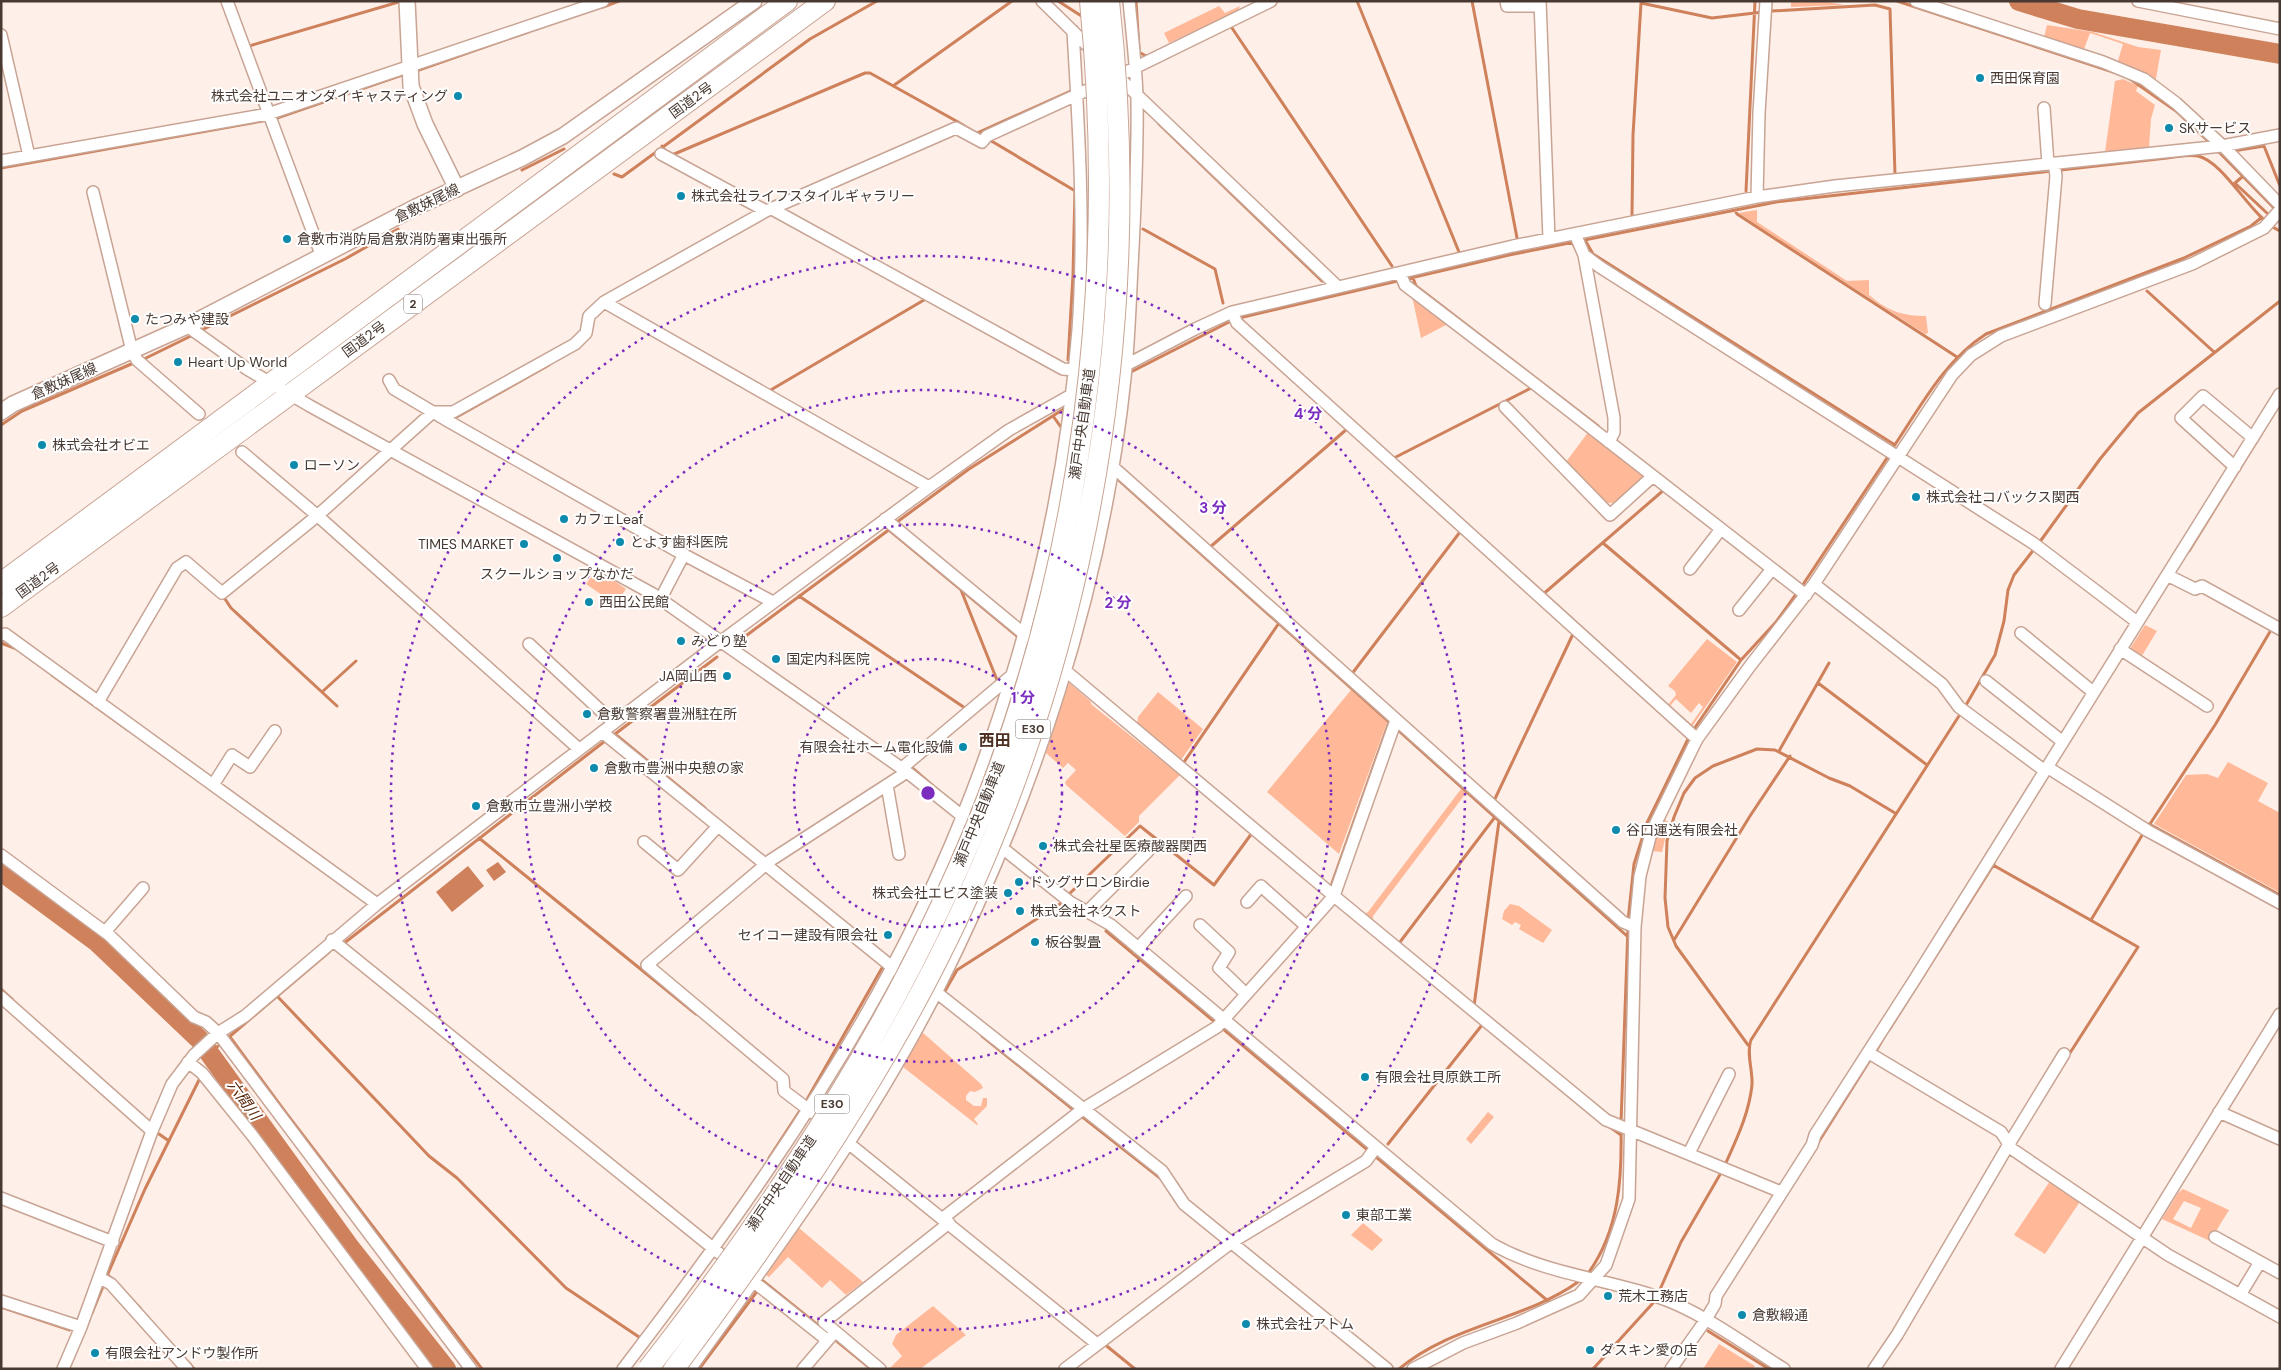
<svg xmlns="http://www.w3.org/2000/svg" width="2281" height="1370" font-family="'DM Sans','Noto Sans JP',sans-serif">
  <rect width="100%" height="100%" fill="#feefe8"/>
  <path fill="#ffb998" fill-rule="evenodd" d="M1791 1H1824L1844 5 1791 7Z
    M1219 6 1225 13 1240 6 1238 11 1169 43 1164 33Z
    M2047 25 2093 32 2138 47 2161 50 2155 84 2117 64 2123 44 2090 33 2083 52 2044 37Z
    M2123 79 2138 86 2136 91 2155 105 2151 119 2149 148 2105 152 2115 81Z
    M1757 210V222L1847 281 1869 280V295C1888 311 1902 316 1926 316L1928 333 1925 334 1738 213Z
    M1412 296 1448 324 1421 338Z
    M1589 431 1642 473V479L1613 503H1605L1566 462Z
    M597 569 626 589 615 604 586 584Z
    M2145 625 2157 631 2140 659 2128 652Z
    M1707 639 1737 662 1691 728 1667 706 1676 695 1675 691 1668 686ZM1676 699 1691 713 1699 703 1703 707 1691 724 1670 706Z
    M1068 682 1090 701 1092 705 1180 775 1139 816V822L1125 836 1066 785 1065 782 1076 770 1068 763 1063 768 1046 753Z
    M1351 690 1387 722 1339 854 1267 792Z
    M1158 692 1203 729 1181 760 1137 725 1138 717Z
    M2228 762 2268 783 2258 801 2280 813 2279 892 2154 824 2186 775 2207 774 2218 778Z
    M1461 789 1466 793 1373 916V922L1364 914 1368 912Z
    M1663 819 1669 822 1662 852 1651 851Z
    M1510 904 1519 906 1552 930 1543 943 1519 929 1521 925 1515 922 1512 925 1502 919 1504 911Z
    M922 1032 981 1084 983 1088 975 1092 970 1091 966 1096V1100L974 1106H981L983 1098H987V1106L974 1119 978 1124 977 1125 903 1067Z
    M1488 1112 1494 1117 1471 1144 1466 1139Z
    M2050 1181 2081 1200 2045 1254 2014 1235Z
    M2183 1189 2229 1210 2210 1241 2162 1219 2178 1193ZM2184 1201 2201 1208 2191 1228 2173 1219Z
    M1363 1223 1383 1240 1372 1251 1351 1235Z
    M799 1228 863 1282 846 1295 830 1280 822 1288 788 1257 769 1277 766 1275Z
    M933 1306 966 1335 920 1369H889L902 1356 892 1344 896 1335Z
    M1719 1344 1755 1366 1753 1369H1703Z"/>
  <path fill="#ce815b" d="M498 862 506 872 494 881 486 870Z
    M468 866 484 886 452 912 436 892Z"/>
  <g fill="none" stroke-linecap="round" stroke-linejoin="round">
    <path stroke="#ce815b" stroke-width="3" d="M1058 1 1083 17
      M1136 1 1139 49
      M1357 1 1459 252
      M1472 1 1517 238
      M1897 1 2113 72
      M603 7 619 1
      M1230 25 1392 266
      M249 46 402 1
      M1137 51 1146 56
      M416 71 528 32
      M2130 79 2176 111 2209 142
      M893 86 1012 1
      M274 119 405 74
      M955 124 958 122 971 130
      M1159 124 1322 281
      M977 133 1073 90
      M988 139 1077 192
      M662 146 666 152 672 155 865 73H870L958 122
      M2218 151 2277 211
      M2233 151 2264 146 2280 186
      M1 168 268 120
      M522 170 564 149
      M614 174 622 177 810 39 877 1
      M2242 177 2235 183 2238 186 2268 214 2280 222
      M1746 191 1755 1
      M1735 210 1737 214 1957 357
      M1632 215 1633 135 1641 3 1712 18 1772 11 1875 5 1890 9 1895 175
      M1143 229 1215 269 1223 303
      M1585 240 1593 254 1895 445
      M1572 242 1581 258
      M1413 278 1416 286 1598 426
      M889 279 1054 370
      M2147 291 2214 352
      M1239 318 1509 255 1776 202 2167 158C2177 157 2189 154 2198 156 2226 163 2250 217 2280 231
      M200 331 345 259 398 229
      M142 360 195 334
      M1068 360 1073 275 1075 191
      M1129 373 1233 320
      M769 391 924 300
      M1053 416 1063 430
      M453 419 549 365
      M1 425 22 411 136 362
      M1894 446C1921 406 1944 361 1986 334L2184 258 2251 226 2261 218
      M1392 459 1533 387
      M1114 476 1390 723
      M897 522 969 469 1067 407
      M889 530 1017 636
      M1603 543 1741 660
      M2039 543 2100 459 2138 413 2280 301
      M1209 548 1347 429
      M2189 551 2271 418
      M961 590 997 680
      M223 596 231 608 337 706
      M799 596 965 708
      M1541 596 1665 489
      M739 641 890 529
      M1 643 17 649
      M52 675 128 730
      M1351 675 1460 532
      M1818 683 1927 765
      M322 692 356 661
      M1399 731 1627 936
      M1692 732 1741 660 1776 622 1804 583 1889 455
      M615 734 705 808
      M615 734 717 657
      M1779 751 1829 663
      M1182 765 1279 623
      M910 766 940 792
      M1493 803 1573 634
      M2149 824 2280 895
      M2148 827 2215 725 2271 630
      M479 838 696 1014
      M1993 865 2138 947 2068 1056
      M1330 889 1389 722
      M1067 896 1140 826 1214 885 1252 833
      M2091 920 2144 832
      M1628 921 1634 864 1647 823 1689 737
      M1106 931 1548 1301
      M1674 940 1750 816 1790 756
      M1400 942 1495 817
      M343 944 605 741
      M1 989 12 999
      M945 991 957 970 1060 904
      M278 997 429 1156 457 1178 566 1288 642 1339
      M1474 1006 1499 821
      M1889 1030 1994 864
      M982 1036 1075 1111
      M229 1037 329 952
      M230 1037 286 1113 482 1369
      M1748 1045 1676 946 1668 927 1665 898 1667 841 1674 817 1684 793 1695 778 1713 766 1757 749 1775 750 1829 778 1850 786 1895 813
      M211 1053 218 1046
      M1875 1053 1884 1037
      M214 1071 220 1066
      M805 1103 882 968
      M1080 1115 1160 1178
      M1621 1123 1628 927
      M1607 1125 1621 1135
      M159 1134 169 1141
      M1388 1144 1482 1025
      M1816 1146 1870 1060
      M769 1158 801 1109
      M1725 1165C1736 1140 1749 1114 1752 1085 1753 1071 1746 1053 1751 1040L1966 705 1995 655 2004 621 2008 590 2014 575 2035 548
      M1589 1272C1619 1230 1622 1179 1621 1129
      M108 1275 140 1308
      M106 1278 145 1189 199 1080
      M763 1281 829 1334
      M1658 1294 1681 1242 1722 1171
      M1 1307 70 1330
      M92 1313 104 1284
      M1708 1331 1769 1369
      M833 1338 871 1369
      M1103 1343 1135 1369
      M189 1363 194 1369
      M699 1369 758 1290
      M1399 1369C1453 1324 1523 1321 1578 1282
      M1593 1369 1653 1303"/>
    <path stroke="#ce815b" stroke-width="20" d="M2019 1 2078 19 2280 54
      M1 871 97 942 199 1039 351 1249 446 1369"/>
    <defs>
      <path id="street" d="M227 1 322 257
        M1042 1 1093 51
        M1506 1 1507 6H1540
        M1540 1 1549 239
        M1916 1 2103 62 2144 79 2176 103 2226 149 2280 205
        M2138 1 2280 29
        M1 35 29 156
        M1114 73 1338 287
        M2044 108 2048 164
        M661 154 766 211
        M1 161 268 114 603 1
        M93 192 132 351 137 360 199 414
        M1757 197 1759 113 1766 1
        M772 209 1063 369 1074 370
        M1575 234 1584 255 1600 267 2033 543 2137 622
        M1584 255 1614 418V432L1609 442
        M1400 273 1405 285 1536 385 1806 595
        M604 302 929 487
        M2045 304 2056 176 2054 163
        M1232 312 1237 323 1697 739
        M187 326 247 369 310 406 653 594 907 772 1070 902 1111 925 1492 1244C1550 1277 1617 1279 1676 1304 1714 1321 1749 1347 1784 1369
        M1107 375 1195 329 1232 312 1513 246 1757 197 1835 186 2222 146 2280 135
        M389 380 394 389 448 421 677 551 773 602
        M1505 407 1610 515 1653 476
        M242 452 319 517 579 749
        M1112 466 1623 922 1635 927
        M2235 467 2181 418 2203 396 2253 438
        M885 519 1029 638
        M1690 569 1721 529
        M2167 575 2195 589 2202 586 2280 629
        M1814 584 1942 684 1959 707 2045 771
        M660 600 684 554
        M1739 610 1772 569
        M2021 633 2093 692
        M1 635 5 634 377 904
        M529 644 614 723
        M2120 649 2207 706
        M1061 667 1334 896 1606 1120 1781 1192
        M1986 681 2063 742
        M98 702 177 568 186 562 222 593 317 516 433 412H453L575 344 586 333 589 316 604 302 766 211 956 128 982 142 987 136 1118 76 1271 1
        M602 732 897 971
        M2047 767 2148 831 2280 903
        M902 768 1011 676
        M213 785 232 755 250 767 275 731
        M887 785 899 854
        M644 842 678 870 718 826
        M1 855 109 935 194 1017 206 1022 218 1033 471 1369
        M1247 902 1261 886 1306 926
        M1087 912 1148 851
        M1200 925 1229 952 1219 968 1245 993
        M105 932 143 888
        M332 940 719 1253
        M1138 948 1186 896
        M931 988 1162 1171 1184 1204 1387 1369
        M1 997 152 1131
        M1869 1053 2001 1132 2012 1149 2168 1255 2280 1317
        M188 1062 202 1073 252 1135 427 1369
        M2219 1112 2280 1139
        M813 1113 784 1091 783 1079 647 965 771 860 907 772
        M842 1138 1097 1344
        M1689 1153 1729 1074
        M1 1198 113 1242
        M943 1218 1083 1109 1217 1027 1334 896 1396 720
        M2215 1237 2280 1273
        M100 1278 111 1284 187 1369
        M749 1278 827 1340
        M2240 1295 2260 1262
        M1 1301 81 1327
        M63 1369 81 1327 152 1131 172 1084 194 1055 218 1033 245 1016 377 904 720 642 929 487 1009 430 1089 385
        M623 1369C721 1241 815 1111 891 969 994 777 1061 547 1078 330 1085 230 1079 131 1073 31
        M690 1369C778 1248 869 1125 937 991 1033 800 1103 591 1125 378 1129 342 1130 304 1132 267 1135 211 1138 154 1137 97 1136 65 1132 33 1129 1
        M803 1369 833 1334
        M880 1369 824 1322 949 1223
        M1065 1369 1232 1242 1366 1161 1376 1147
        M1413 1369 1463 1343 1517 1323 1579 1295 1606 1265 1629 1199 1635 927 1640 876 1651 833 1697 739 1750 666 1814 584 1952 375 1971 355 2001 336 2192 264 2264 228 2280 210
        M1671 1369 1705 1321 1715 1304 1716 1296 1812 1145 1815 1135 1915 979 2280 394
        M1874 1369 1897 1335 2009 1144 2064 1054
        M2061 1369 2280 1014"/>
      <path id="secondary" d="M407 1 411 86 425 124 457 189
        M1 412 13 404 187 326 416 207 522 158 563 136 754 1"/>
      <path id="highway" d="M1 583 787 1
        M1 607 825 1"/>
    </defs>
    <use href="#street" stroke="#c8a494" stroke-width="14"/>
    <use href="#secondary" stroke="#c8a494" stroke-width="18"/>
    <use href="#highway" stroke="#c8a494" stroke-width="22"/>
    <use href="#street" stroke="#fff" stroke-width="11"/>
    <use href="#secondary" stroke="#fff" stroke-width="15"/>
    <use href="#highway" stroke="#fff" stroke-width="20"/>
    <defs>
      <path id="highway-bridge" d="M648 1369C780 1200 899 1017 980 817 1084 558 1117 278 1090 1
        M674 1369C757 1258 836 1144 904 1023 1077 714 1148 353 1109 1"/>
    </defs>
    <use href="#highway-bridge" stroke="#c8a494" stroke-width="22" stroke-linecap="butt"/>
    <use href="#highway-bridge" stroke="#fff" stroke-width="20"/>
  </g>
  <g fill="none" stroke="#7b2cbf" stroke-width="2.5" stroke-dasharray="2.5 5">
    <circle cx="928" cy="793" r="134"/>
    <circle cx="928" cy="793" r="269"/>
    <circle cx="928" cy="793" r="403"/>
    <circle cx="928" cy="793" r="537"/>
  </g>
  <g fill="#0e8aac" stroke="#fff" stroke-width="2">
    <circle cx="1980" cy="78" r="5"/>
    <circle cx="458" cy="96" r="5"/>
    <circle cx="2169" cy="128" r="5"/>
    <circle cx="681" cy="196" r="5"/>
    <circle cx="287" cy="239" r="5"/>
    <circle cx="135" cy="319" r="5"/>
    <circle cx="178" cy="362" r="5"/>
    <circle cx="42" cy="445" r="5"/>
    <circle cx="294" cy="465" r="5"/>
    <circle cx="1916" cy="497" r="5"/>
    <circle cx="564" cy="519" r="5"/>
    <circle cx="620" cy="542" r="5"/>
    <circle cx="524" cy="544" r="5"/>
    <circle cx="557" cy="558" r="5"/>
    <circle cx="589" cy="602" r="5"/>
    <circle cx="681" cy="641" r="5"/>
    <circle cx="776" cy="659" r="5"/>
    <circle cx="727" cy="676" r="5"/>
    <circle cx="587" cy="714" r="5"/>
    <circle cx="963" cy="747" r="5"/>
    <circle cx="594" cy="768" r="5"/>
    <circle cx="476" cy="806" r="5"/>
    <circle cx="1616" cy="830" r="5"/>
    <circle cx="1043" cy="846" r="5"/>
    <circle cx="1019" cy="882" r="5"/>
    <circle cx="1008" cy="893" r="5"/>
    <circle cx="1020" cy="911" r="5"/>
    <circle cx="888" cy="935" r="5"/>
    <circle cx="1035" cy="942" r="5"/>
    <circle cx="1365" cy="1077" r="5"/>
    <circle cx="1346" cy="1215" r="5"/>
    <circle cx="1608" cy="1296" r="5"/>
    <circle cx="1742" cy="1315" r="5"/>
    <circle cx="1246" cy="1324" r="5"/>
    <circle cx="1590" cy="1350" r="5"/>
    <circle cx="95" cy="1353" r="5"/>
  </g>
  <g text-anchor="middle" stroke-width="4" stroke-linejoin="round" paint-order="stroke">
    <g fill="#fff" stroke="#7f7470" stroke-width="1">
      <rect x="404" y="294.5" width="18" height="19" rx="4"/>
      <rect x="1015.5" y="719.5" width="35" height="19" rx="4"/>
      <rect x="814.5" y="1094.5" width="35" height="19" rx="4"/>
    </g>
    <g font-size="12" font-weight="bold" fill="#483932">
      <text x="413" y="308">2</text>
      <text x="1033" y="733">E30</text>
      <text x="832" y="1108">E30</text>
    </g>
    <g font-size="14" fill="#483932" stroke="#fff" text-anchor="start">
      <text x="1990" y="83">西田保育園</text>
      <text x="448" y="101" text-anchor="end">株式会社ユニオンダイキャスティング</text>
      <text x="2179" y="133">SKサービス</text>
      <text x="691" y="201">株式会社ライフスタイルギャラリー</text>
      <text x="297" y="244">倉敷市消防局倉敷消防署東出張所</text>
      <text x="145" y="324">たつみや建設</text>
      <text x="188" y="367">Heart Up World</text>
      <text x="52" y="450">株式会社オビエ</text>
      <text x="304" y="470">ローソン</text>
      <text x="1926" y="502">株式会社コバックス関西</text>
      <text x="574" y="524">カフェLeaf</text>
      <text x="630" y="547">とよす歯科医院</text>
      <text x="514" y="549" text-anchor="end">TIMES MARKET</text>
      <text x="557" y="579" text-anchor="middle">スクールショップなかだ</text>
      <text x="599" y="607">西田公民館</text>
      <text x="691" y="646">みどり塾</text>
      <text x="786" y="664">国定内科医院</text>
      <text x="717" y="681" text-anchor="end">JA岡山西</text>
      <text x="597" y="719">倉敷警察署豊洲駐在所</text>
      <text x="953" y="752" text-anchor="end">有限会社ホーム電化設備</text>
      <text x="604" y="773">倉敷市豊洲中央憩の家</text>
      <text x="486" y="811">倉敷市立豊洲小学校</text>
      <text x="1626" y="835">谷口運送有限会社</text>
      <text x="1053" y="851">株式会社星医療酸器関西</text>
      <text x="1029" y="887">ドッグサロンBirdie</text>
      <text x="998" y="898" text-anchor="end">株式会社エビス塗装</text>
      <text x="1030" y="916">株式会社ネクスト</text>
      <text x="878" y="940" text-anchor="end">セイコー建設有限会社</text>
      <text x="1045" y="947">板谷製畳</text>
      <text x="1375" y="1082">有限会社貝原鉄工所</text>
      <text x="1356" y="1220">東部工業</text>
      <text x="1618" y="1301">荒木工務店</text>
      <text x="1752" y="1320">倉敷緞通</text>
      <text x="1256" y="1329">株式会社アトム</text>
      <text x="1600" y="1355">ダスキン愛の店</text>
      <text x="105" y="1358">有限会社アンドウ製作所</text>
    </g>
    <g font-size="14" fill="#483932" stroke="#fff">
      <text transform="translate(691 100) rotate(-36)" y="5">国道2号</text>
      <text transform="translate(427 203) rotate(-26)" y="5">倉敷妹尾線</text>
      <text transform="translate(364 339) rotate(-36)" y="5">国道2号</text>
      <text transform="translate(64 381) rotate(-24)" y="5">倉敷妹尾線</text>
      <text transform="translate(1082 424) rotate(-82)" y="5">瀬戸中央自動車道</text>
      <text transform="translate(38 580) rotate(-36)" y="5">国道2号</text>
      <text transform="translate(979 814) rotate(-68)" y="5">瀬戸中央自動車道</text>
      <text transform="translate(781 1183) rotate(-56)" y="5">瀬戸中央自動車道</text>
    </g>
    <g font-size="15" font-style="italic" fill="#5e2b0f" stroke="#fff">
      <text transform="translate(244 1100) rotate(54)" y="5">六間川</text>
    </g>
    <g font-size="16" font-weight="bold" fill="#4d3022" stroke="#fff">
      <text x="995" y="746">西田</text>
    </g>
  </g>
  <circle cx="928" cy="793" r="8" fill="#7b2cbf" stroke="#fff" stroke-width="2.5"/>
  <g font-size="15" text-anchor="middle" font-weight="bold" fill="#7b2cbf" stroke="#fff" stroke-width="4" stroke-linejoin="round" paint-order="stroke">
    <text x="1308" y="419">4 分</text>
    <text x="1213" y="513">3 分</text>
    <text x="1118" y="608">2 分</text>
    <text x="1023" y="703">1 分</text>
  </g>
  <rect width="2281" height="1370" fill="none" stroke="#483932" stroke-width="5"/>
</svg>
